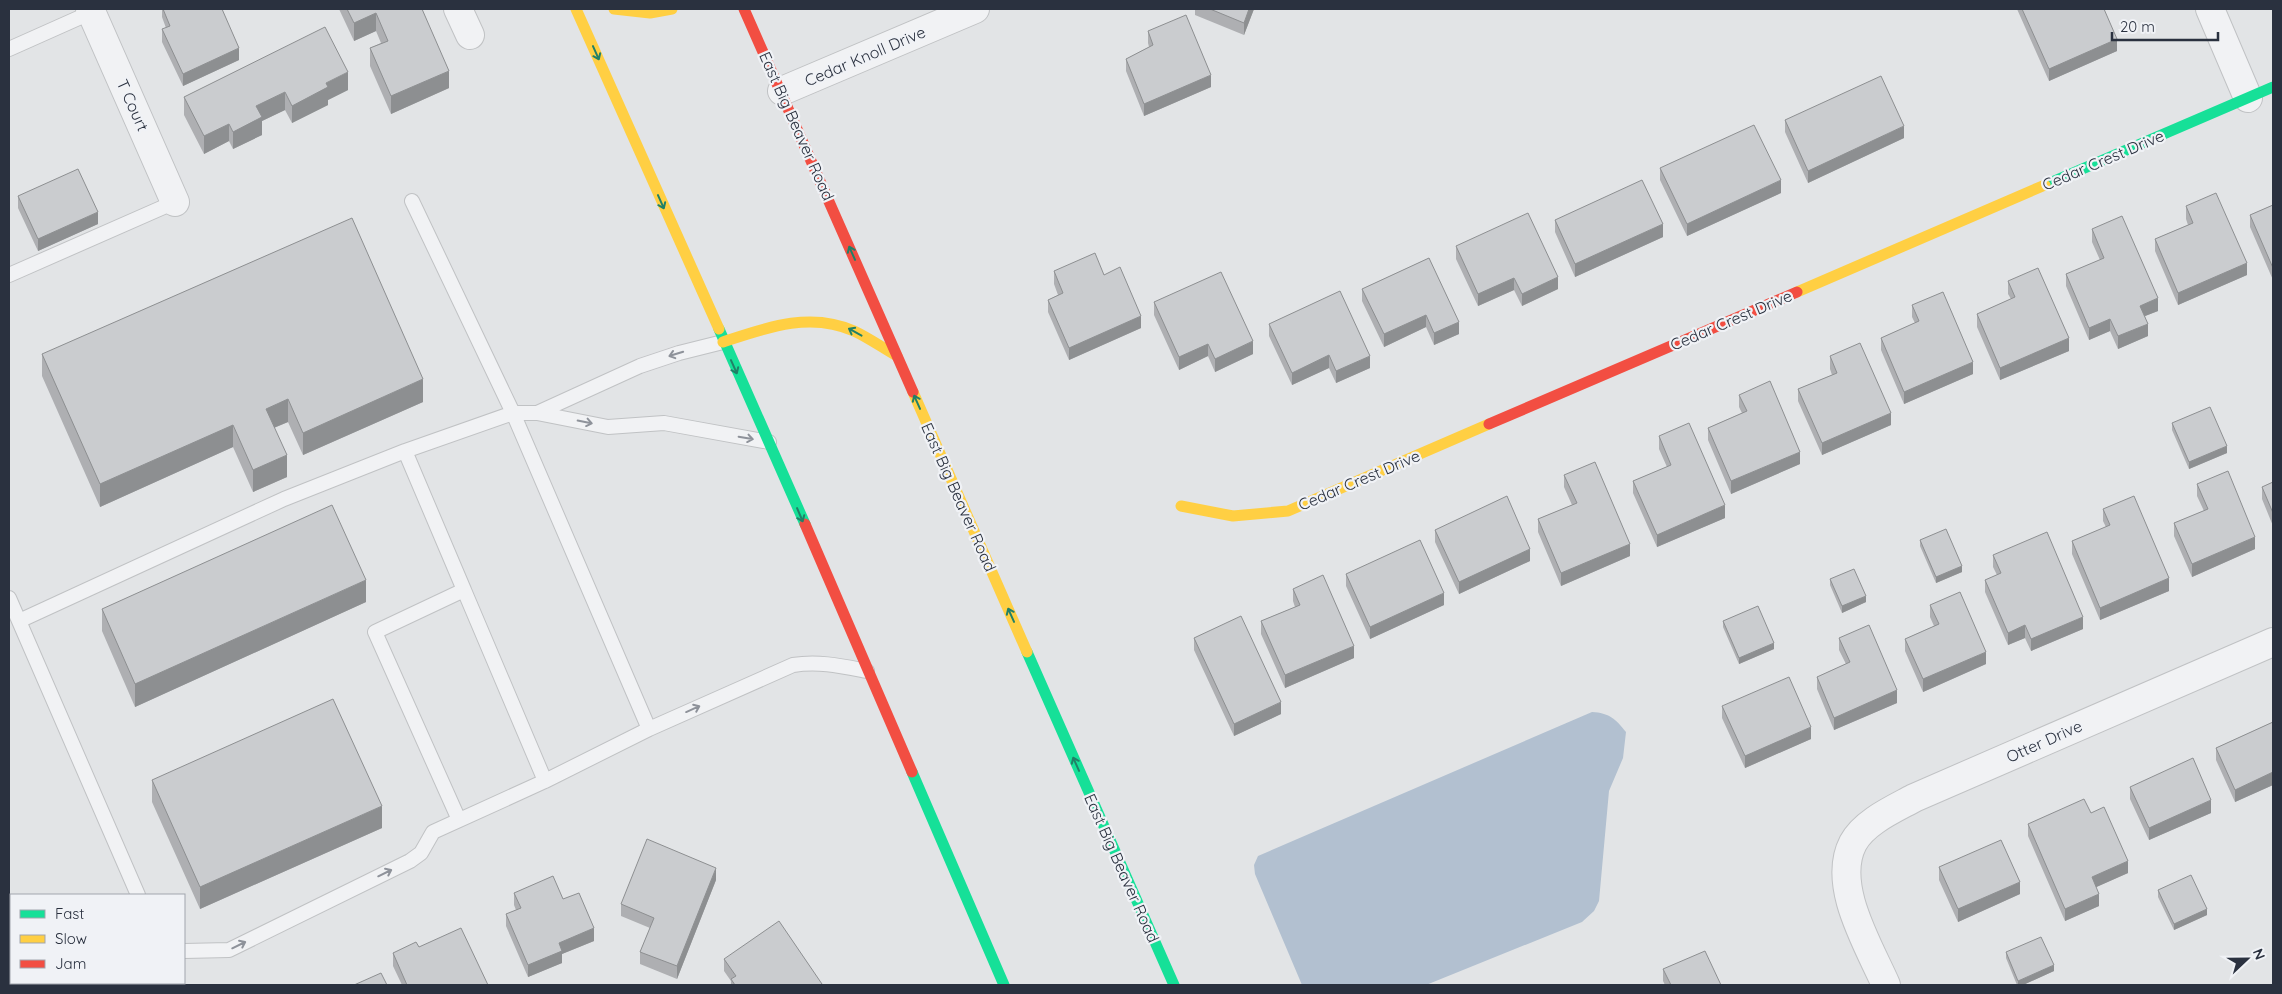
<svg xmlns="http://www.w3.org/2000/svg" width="2282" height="994" font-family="Quicksand,sans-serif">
  <rect width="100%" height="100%" fill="#e2e4e6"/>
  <path fill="#b2c0d0" d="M1592 712C1609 713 1616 719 1626 732L1623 758 1609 791 1599 901 1594 911 1582 922 1426 985H1302L1255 874 1254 865 1258 856Z"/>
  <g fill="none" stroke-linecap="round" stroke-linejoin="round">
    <defs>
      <path id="lane" d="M9 49 92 12
        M412 201 513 413 649 729
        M9 275 175 202
        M537 413 640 366 679 353 723 342
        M405 451 464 590 375 632 459 820
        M464 590 545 781
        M9 598 19 621 284 499 405 451 513 413H537L608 427 664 423 769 442
        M19 621 138 895
        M184 951 229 950 410 861 421 853 433 832 545 781 649 729 793 665C819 661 841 666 867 671
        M84 985 89 983"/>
      <path id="street" d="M90 9 175 202
        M458 9 470 35
        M2210 9 2248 98
        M782 91 975 9
        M1886 985C1869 946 1831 885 1853 843 1864 822 1894 809 1914 798L2273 642"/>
    </defs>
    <use href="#lane" stroke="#c0c2c4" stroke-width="16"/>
    <use href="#street" stroke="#c0c2c4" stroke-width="30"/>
    <use href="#lane" stroke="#f1f2f4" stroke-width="14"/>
    <use href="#street" stroke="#f1f2f4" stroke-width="28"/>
    <path stroke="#16e098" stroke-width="11" d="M2045 185 2273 87
      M719 329 805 524
      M1027 652 1174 985
      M912 772 1004 985"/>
    <path stroke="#ffcf43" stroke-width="11" d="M576 9 719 329
      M614 9 650 13 672 9
      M1797 292 2045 185
      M723 342C765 328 810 311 854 331 869 338 883 348 897 356
      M913 392 1027 652
      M1181 506 1233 516 1288 511 1489 424"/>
    <path stroke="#f24e42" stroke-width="11" d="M744 9 913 392
      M1489 424 1797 292
      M805 524 912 772"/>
  </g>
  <path fill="#aeafb2" d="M162 9H222L239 60 183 86 162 42V29L166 28 162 17Z
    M339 9H422L449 88 391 114 370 66V48L381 43 376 31 354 41Z
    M1195 9H1254L1244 35 1195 15Z
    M2017 9H2104L2117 51 2049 81Z
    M1148 31 1211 87 1144 116 1126 71V59L1149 47 1148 43Z
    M348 90 328 100V105L292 123 285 110 262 121V135L233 149 229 141 204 154 184 115V97Z
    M1785 120 1904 138 1808 183 1785 132Z
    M1660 168 1781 193 1687 236 1660 180Z
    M18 196 98 224 38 251 18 208Z
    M2273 205V280L2250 227V215Z
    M2186 206 2247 275 2178 305 2155 251V239L2188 225 2186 219Z
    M1555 220 1663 237 1575 277 1555 232Z
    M2092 229 2158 311 2145 316 2148 336 2118 349 2110 331 2089 340 2066 286V274L2100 260 2092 242Z
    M1456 246 1558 289 1522 306 1514 290 1478 306 1456 259Z
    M1429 258 1459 334 1434 345 1426 327 1384 347 1362 301V289Z
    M1054 271 1104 275 1141 328 1069 360 1048 312V300L1058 295 1054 284Z
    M2008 281 2069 351 2000 380 1977 327V314L2011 299 2008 294Z
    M1154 302 1253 354 1215 372 1208 356 1179 370 1154 315Z
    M1912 305 1973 374 1904 404 1881 350V338L1915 323 1912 317Z
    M1269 324 1370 368 1336 383 1329 368 1292 385 1269 336Z
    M42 354 423 402 303 455 288 422 274 428 287 477 253 492 233 447 100 507 42 376Z
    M1830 356 1891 425 1822 455 1798 401V389L1832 375 1830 369Z
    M1739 395 1800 464 1731 494 1708 440V428L1742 413 1739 407Z
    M2172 423 2227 453 2189 469 2172 430Z
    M1659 436 1725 518 1657 547 1633 493V481L1667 467 1659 449Z
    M1564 475 1630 556 1561 586 1538 532V519L1572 505 1564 487Z
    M2273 482V526L2262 499V487Z
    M2197 484 2255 549 2192 577 2174 536V523L2204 511 2197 496Z
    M2103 509 2169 591 2100 620 2072 554V541L2106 527 2103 521Z
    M1435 530 1530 561 1459 594 1435 542Z
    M1920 540 1962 572 1936 583 1920 546Z
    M1993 555 2083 629 2031 651 2025 638 2008 645 1985 592V580L1997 575 1993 567Z
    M1346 574 1444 605 1370 639 1346 586Z
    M1830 579 1866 602 1842 613 1830 585Z
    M1293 589 1354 658 1285 688 1261 634V621L1295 607 1293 601Z
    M366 602 135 707 102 631V609Z
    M1930 605 1986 664 1923 692 1905 651V639L1934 626 1930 617Z
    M1723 621 1774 649 1739 664 1723 627Z
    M1194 638 1281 714 1234 736 1194 650Z
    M1839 638 1897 703 1834 730 1817 689V677L1846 664 1839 650Z
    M1722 706 1811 739 1745 768 1722 718Z
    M2273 722V785L2235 802 2216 760V748Z
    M152 780 382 828 200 909 152 802Z
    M2130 787 2211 813 2149 840 2130 799Z
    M2091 813 2128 873 2096 887 2099 906 2065 921 2028 836V824Z
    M1939 867 2020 894 1958 922 1939 880Z
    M716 880 677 979 640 964V952L650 928 621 916V904Z
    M2158 890 2207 915 2174 930 2158 897Z
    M514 893 563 899 594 941 562 954V963L528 977 506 926V914L516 910 514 905Z
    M419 947 488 985H402L393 966V953Z
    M2006 952 2054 971 2023 985H2017L2006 958Z
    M724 959 822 985H731V981L724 971Z
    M1663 969 1721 985H1665L1663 981Z"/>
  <path fill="#8d8f91" d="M1249 9H1254L1244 35V23Z
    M376 13V31L354 41V23Z
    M2117 39V51L2049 81V69Z
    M239 48V60L183 86V74Z
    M449 71V88L391 114V96Z
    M348 72V90L328 100V105L292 123V106L326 83Z
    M1211 75V87L1144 116V104Z
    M285 92V110L262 121V135L233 149V132L256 106Z
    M229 124V141L204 154V136Z
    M1904 126V138L1808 183V171Z
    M1781 180V193L1687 236V224Z
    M98 212V224L38 251V239Z
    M1663 224V237L1575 277V264Z
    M2247 263V275L2178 305V293Z
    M1558 277V289L1522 306V294Z
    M1514 278V290L1478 306V294Z
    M2158 298V311L2140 318V306Z
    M1426 315V327L1384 347V334Z
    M1141 316V328L1069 360V348Z
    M2110 319V331L2089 340V328Z
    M1459 322V334L1434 345V333Z
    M2148 324V336L2118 349V336Z
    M2069 338V351L2000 380V368Z
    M1253 341V354L1215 372V359Z
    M1208 344V356L1179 370V357Z
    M1329 355V368L1292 385V373Z
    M1370 356V368L1336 383V371Z
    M1973 362V374L1904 404V392Z
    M423 379V402L303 455V433Z
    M288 399V422L266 431V409Z
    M1891 413V425L1822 455V443Z
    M233 425V447L100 507V484Z
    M2227 446V453L2189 469V462Z
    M1800 452V464L1731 494V481Z
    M287 455V477L253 492V470Z
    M1725 505V518L1657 547V535Z
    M2255 537V549L2192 577V564Z
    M1630 544V556L1561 586V573Z
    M1530 549V561L1459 594V582Z
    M1962 566V572L1936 583V577Z
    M2169 578V591L2100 620V608Z
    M366 580V602L135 707V684Z
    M1444 593V605L1370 639V627Z
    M1866 596V602L1842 613V606Z
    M2083 617V629L2031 651V639Z
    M2025 625V638L2008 645V633Z
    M1774 643V649L1739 664V658Z
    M1354 646V658L1285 688V675Z
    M1986 652V664L1923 692V679Z
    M1897 690V703L1834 730V718Z
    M1281 702V714L1234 736V724Z
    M1811 727V739L1745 768V756Z
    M2273 772V785L2235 802V790Z
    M2211 800V813L2149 840V828Z
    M382 806V828L200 909V887Z
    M2128 861V873L2092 889V877Z
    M716 868V880L677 979V966Z
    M2020 882V894L1958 922V909Z
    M2099 894V906L2065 921V909Z
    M2207 909V915L2174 930V924Z
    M594 928V941L562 954V963L528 977V965L559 943Z
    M2054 965V971L2023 985H2018V981Z"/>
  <path fill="#cacccf" stroke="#8d8f91" d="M163 9H222L239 48 183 74 162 29 170 26Z
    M347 9H422L449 71 391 96 370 48 388 41 376 13 354 23Z
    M1210 9H1249L1244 23Z
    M2022 9H2104L2117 39 2049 69Z
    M1186 15 1211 75 1144 104 1126 59 1153 45 1148 31Z
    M325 27 348 72 326 83 328 87 292 106 285 92 256 106 262 117 233 132 229 124 204 136 184 97Z
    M1881 76 1904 126 1808 171 1785 120Z
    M1754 125 1781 180 1687 224 1660 168Z
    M78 169 98 212 38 239 18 196Z
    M1642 180 1663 224 1575 264 1555 220Z
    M2216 193 2247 263 2178 293 2155 239 2193 223 2186 206Z
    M2273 205V268L2250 215Z
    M1528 213 1558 277 1522 294 1514 278 1478 294 1456 246Z
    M2122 216 2158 298 2140 306 2148 324 2118 336 2110 319 2089 328 2066 274 2104 258 2092 229Z
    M352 218 423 379 303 433 288 399 266 409 287 455 253 470 233 425 100 484 42 354Z
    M1095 253 1104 275 1120 267 1141 316 1069 348 1048 300 1063 293 1054 271Z
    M1429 258 1459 322 1434 333 1426 315 1384 334 1362 289Z
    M2038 268 2069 338 2000 368 1977 314 2015 297 2008 281Z
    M1221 272 1253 341 1215 359 1208 344 1179 357 1154 302Z
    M1340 291 1370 356 1336 371 1329 355 1292 373 1269 324Z
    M1943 292 1973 362 1904 392 1881 338 1919 321 1912 305Z
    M1860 343 1891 413 1822 443 1798 389 1837 373 1830 356Z
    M1770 381 1800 452 1731 481 1708 428 1747 411 1739 395Z
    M2210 407 2227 446 2189 462 2172 423Z
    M1689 423 1725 505 1657 535 1633 481 1671 465 1659 436Z
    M1595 462 1630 544 1561 573 1538 519 1577 503 1564 475Z
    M2228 471 2255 537 2192 564 2174 523 2208 509 2197 484Z
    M2273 482V513L2262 487Z
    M1507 496 1530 549 1459 582 1435 530Z
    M2134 496 2169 578 2100 608 2072 541 2110 525 2103 509Z
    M332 505 366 580 135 684 102 609Z
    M1946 529 1962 566 1936 577 1920 540Z
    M2047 532 2083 617 2031 639 2025 625 2008 633 1985 580 2001 573 1993 555Z
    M1420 540 1444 593 1370 627 1346 574Z
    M1854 569 1866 596 1842 606 1830 579Z
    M1323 575 1354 646 1285 675 1261 621 1300 605 1293 589Z
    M1960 592 1986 652 1923 679 1905 639 1939 624 1930 605Z
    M1758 606 1774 643 1739 658 1723 621Z
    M1241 616 1281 702 1234 724 1194 638Z
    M1869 625 1897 690 1834 718 1817 677 1850 662 1839 638Z
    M1789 677 1811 727 1745 756 1722 706Z
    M333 699 382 806 200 887 152 780Z
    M2273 722V772L2235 790 2216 748Z
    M2193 758 2211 800 2149 828 2130 787Z
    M2084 799 2091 813 2104 807 2128 861 2092 877 2099 894 2065 909 2028 824Z
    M647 839 716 868 677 966 640 952 654 918 621 904Z
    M2001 840 2020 882 1958 909 1939 867Z
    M2191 875 2207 909 2174 924 2158 890Z
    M553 876 563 899 579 893 594 928 559 943 562 951 528 965 506 914 521 908 514 893Z
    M779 921 822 984 819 985H735L731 979 736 976 724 959Z
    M461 928 488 985H407L393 953 416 942 419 947Z
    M2041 937 2054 965 2018 981 2006 952Z
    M1705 951 1721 985H1671L1663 969Z
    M381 973 387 985H354Z"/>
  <defs><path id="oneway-shaft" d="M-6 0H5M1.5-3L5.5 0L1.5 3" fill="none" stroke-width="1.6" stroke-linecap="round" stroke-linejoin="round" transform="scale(1.25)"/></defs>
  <g stroke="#218067">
    <use href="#oneway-shaft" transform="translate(596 53) rotate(66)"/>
    <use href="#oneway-shaft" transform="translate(661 202) rotate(66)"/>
    <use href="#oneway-shaft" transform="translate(852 253) rotate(-114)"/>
    <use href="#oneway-shaft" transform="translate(855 332) rotate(-151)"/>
    <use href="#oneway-shaft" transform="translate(734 367) rotate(66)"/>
    <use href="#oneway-shaft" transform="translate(917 402) rotate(-114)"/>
    <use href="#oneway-shaft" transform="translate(800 515) rotate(67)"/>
    <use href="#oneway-shaft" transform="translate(1011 615) rotate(-114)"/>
    <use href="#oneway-shaft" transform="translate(1076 764) rotate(-114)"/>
  </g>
  <g stroke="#8e929a">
    <use href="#oneway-shaft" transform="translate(676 354) rotate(163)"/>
    <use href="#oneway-shaft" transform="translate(585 422) rotate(11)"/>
    <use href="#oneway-shaft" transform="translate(746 438) rotate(10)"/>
    <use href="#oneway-shaft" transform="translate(693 709) rotate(-24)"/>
    <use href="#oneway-shaft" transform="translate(385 873) rotate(-26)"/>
    <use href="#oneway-shaft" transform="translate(239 945) rotate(-26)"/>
  </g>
  <g text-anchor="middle" stroke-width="4.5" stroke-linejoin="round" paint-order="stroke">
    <g font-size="16" fill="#2a313f" stroke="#f0f2f6">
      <text transform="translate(865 56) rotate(-23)" y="6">Cedar Knoll Drive</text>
      <text transform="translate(133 105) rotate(66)" y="6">T Court</text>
      <text transform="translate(797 126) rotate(66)" y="6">East Big Beaver Road</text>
      <text transform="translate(2103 160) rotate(-23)" y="6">Cedar Crest Drive</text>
      <text transform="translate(1731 320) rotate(-23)" y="6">Cedar Crest Drive</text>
      <text transform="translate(1359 480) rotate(-23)" y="6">Cedar Crest Drive</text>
      <text transform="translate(959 497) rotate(66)" y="6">East Big Beaver Road</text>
      <text transform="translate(2044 741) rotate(-24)" y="6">Otter Drive</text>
      <text transform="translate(1122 868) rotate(66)" y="6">East Big Beaver Road</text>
    </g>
  </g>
  <rect width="2282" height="994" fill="none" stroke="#2a313f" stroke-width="20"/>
  <rect x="10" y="894" width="175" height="90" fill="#f0f2f6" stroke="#a1a5ad"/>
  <rect x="20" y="910" width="25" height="8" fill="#16e098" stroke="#a1a5ad"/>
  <text x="55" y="919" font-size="15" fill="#2a313f">Fast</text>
  <rect x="20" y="935" width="25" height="8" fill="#ffcf43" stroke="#a1a5ad"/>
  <text x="55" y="944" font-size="15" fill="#2a313f">Slow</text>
  <rect x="20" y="960" width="25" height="8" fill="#f24e42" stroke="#a1a5ad"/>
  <text x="55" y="969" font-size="15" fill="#2a313f">Jam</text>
  <g transform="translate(2247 959) rotate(68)" stroke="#f0f2f6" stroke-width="4" paint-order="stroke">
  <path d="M0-4L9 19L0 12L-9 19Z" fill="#2a313f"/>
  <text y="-8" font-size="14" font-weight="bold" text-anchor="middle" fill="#2a313f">N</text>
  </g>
  <path d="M2112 32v8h106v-8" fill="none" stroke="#2a313f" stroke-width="2.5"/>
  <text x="2120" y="32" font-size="15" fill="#2a313f" stroke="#f0f2f6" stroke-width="4" paint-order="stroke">20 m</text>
</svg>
